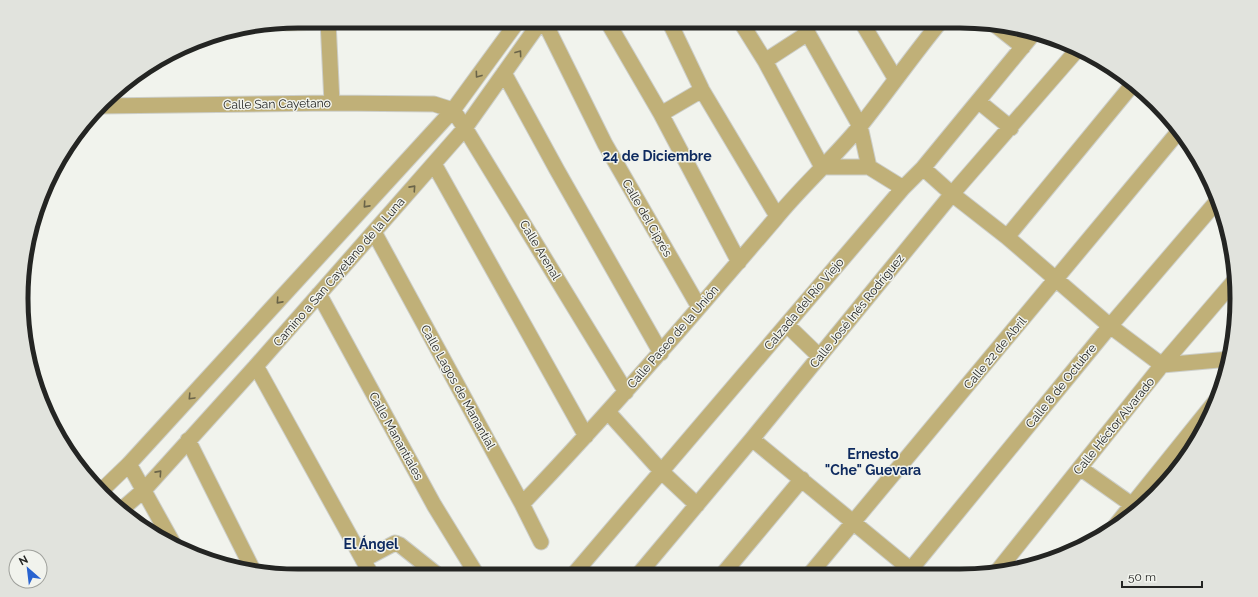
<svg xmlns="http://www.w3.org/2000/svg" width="1258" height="597" font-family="Raleway,sans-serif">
  <rect width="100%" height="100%" fill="#f1f3ed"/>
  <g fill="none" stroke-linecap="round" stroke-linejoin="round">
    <defs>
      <path id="minor" d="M328 21 332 103
        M544 21 605 144 699 307
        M607 21 661 114 739 262
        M669 21 702 90 777 216
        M740 21 765 61 822 167H869
        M801 21 860 126 869 167 903 188
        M861 21 895 78
        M286 23 328 22
        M994 24 1023 47
        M765 61 808 33
        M504 73 557 170 661 353
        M978 101 1011 128
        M100 106 332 103 434 104 453 110 465 128 626 392
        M661 114 702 90
        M434 164 586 436
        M923 168 952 194 1007 237 1110 326 1162 365 1230 359
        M374 232 522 504 541 542
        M1007 237 1133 84
        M319 294 434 505 477 575
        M787 325 819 356
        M256 366 372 576
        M608 412 662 472 697 505
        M752 439 916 574
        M188 440 254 572
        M129 464 174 545
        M1080 468 1138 509
        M100 492 129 464 453 110 518 21
        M522 504C610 412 693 315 776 218 802 186 834 158 861 125 888 91 913 55 941 21
        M121 510 144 490 256 366 465 128 541 21
        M1115 526 1218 398
        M363 560 395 543 400 545 439 576
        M810 574 1179 131
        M907 574 1110 326 1218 200
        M995 574 1162 365 1235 280
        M573 575 903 188 923 168 1034 33
        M638 575 752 439 952 194 1078 49
        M722 575 802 479"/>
    </defs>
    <use href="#minor" stroke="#cccec9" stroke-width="17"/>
    <use href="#minor" stroke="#c0b078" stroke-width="15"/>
  </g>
  <defs><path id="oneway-chevron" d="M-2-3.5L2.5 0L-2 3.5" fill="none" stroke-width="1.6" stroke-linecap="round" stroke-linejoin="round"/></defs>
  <g stroke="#6a6449">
    <use href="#oneway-chevron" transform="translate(519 53) rotate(-54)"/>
    <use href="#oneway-chevron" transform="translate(478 75) rotate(126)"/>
    <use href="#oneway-chevron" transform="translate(413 188) rotate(-48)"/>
    <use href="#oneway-chevron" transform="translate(366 205) rotate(132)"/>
    <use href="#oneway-chevron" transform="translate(279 301) rotate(132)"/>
    <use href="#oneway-chevron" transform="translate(191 397) rotate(133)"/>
    <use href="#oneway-chevron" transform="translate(159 473) rotate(-48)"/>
  </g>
  <g text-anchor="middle" stroke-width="3" stroke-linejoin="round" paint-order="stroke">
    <g font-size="12" fill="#242523" stroke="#f1f3ed">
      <text transform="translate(277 104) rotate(-1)" y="4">Calle San Cayetano</text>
      <text transform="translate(647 218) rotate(60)" y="4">Calle del Ciprés</text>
      <text transform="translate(540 250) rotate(59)" y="4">Calle Arenal</text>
      <text transform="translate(339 272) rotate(-49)" y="4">Camino a San Cayetano de la Luna</text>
      <text transform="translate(804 304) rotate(-50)" y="4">Calzada del Río Viejo</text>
      <text transform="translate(857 311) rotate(-51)" y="4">Calle José Inés Rodríguez</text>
      <text transform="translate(673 337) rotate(-49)" y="4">Calle Paseo de la Unión</text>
      <text transform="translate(995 353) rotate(-50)" y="4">Calle 22 de Abril</text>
      <text transform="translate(1061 386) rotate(-51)" y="4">Calle 8 de Octubre</text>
      <text transform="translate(458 387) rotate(61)" y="4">Calle Lagos de Manantial</text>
      <text transform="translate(1114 426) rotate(-51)" y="4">Calle Héctor Alvarado</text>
      <text transform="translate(396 436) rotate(61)" y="4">Calle Manantiales</text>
    </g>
    <g font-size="14" font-weight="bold" fill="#0e2a5f" stroke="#f1f3ed">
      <text x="657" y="161">24 de Diciembre</text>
      <text x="873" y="459">Ernesto<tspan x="873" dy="16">"Che" Guevara</tspan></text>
      <text x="371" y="549">El Ángel</text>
    </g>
  </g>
  <path d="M0 0H1258V597H0ZM298 28H960A270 270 0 0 1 1230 298V299A270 270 0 0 1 960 569H298A270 270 0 0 1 28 299V298A270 270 0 0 1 298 28Z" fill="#e1e3dd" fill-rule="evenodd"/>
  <path fill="none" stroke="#242523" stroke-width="5" d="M298 28H960A270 270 0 0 1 1230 298V299A270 270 0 0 1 960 569H298A270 270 0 0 1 28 299V298A270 270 0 0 1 298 28Z"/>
  <g transform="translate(28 569) rotate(332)"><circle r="19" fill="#f1f3ed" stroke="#9fa19c"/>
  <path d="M0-3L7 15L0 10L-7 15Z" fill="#2863d0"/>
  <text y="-6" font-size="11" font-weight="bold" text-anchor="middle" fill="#242523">N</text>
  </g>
  <path d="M1122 581v6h80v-6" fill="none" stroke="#242523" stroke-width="2"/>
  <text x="1128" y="581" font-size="12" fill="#242523" stroke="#f1f3ed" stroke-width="3" paint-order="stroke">50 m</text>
</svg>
